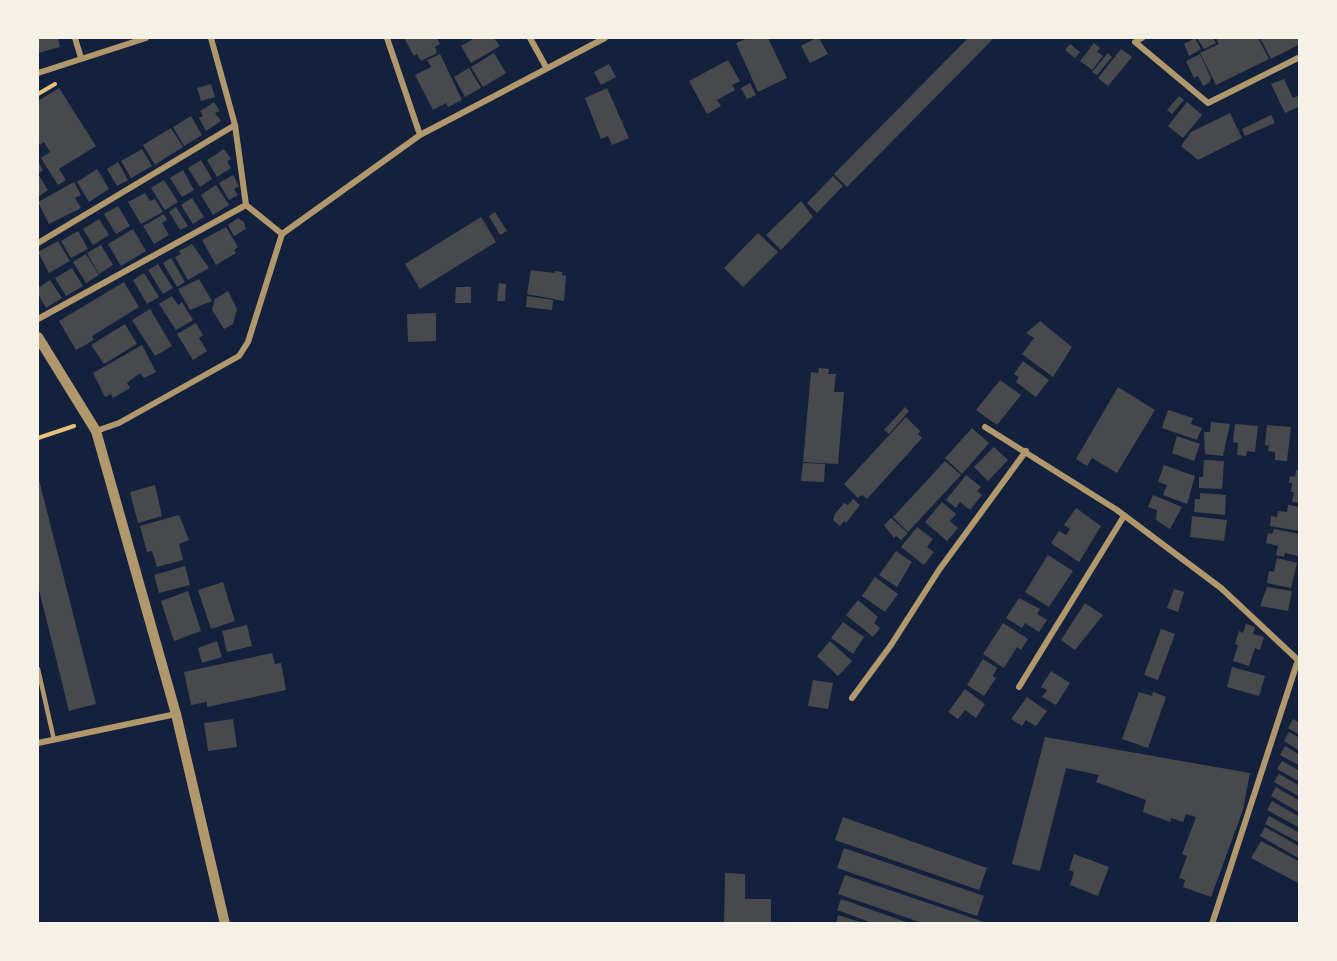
<svg xmlns="http://www.w3.org/2000/svg" width="1337" height="961" font-family="Merriweather,serif">
  <rect width="100%" height="100%" fill="#14213d"/>
  <path fill="#48494c" d="M38 38H58L60 47 38 53Z
    M404 38H437L440 44 435 47 437 53 421 61 417 54 414 56Z
    M475 38H494L500 46 471 63 461 46Z
    M748 38H768L787 78 758 92 736 43Z
    M816 38H819L828 54 810 63 801 46Z
    M968 38H994L847 187 834 174Z
    M1195 38 1201 49 1189 56 1184 44Z
    M1197 38H1213L1216 43 1204 49Z
    M1216 38H1258L1269 59 1216 85 1200 53 1219 44Z
    M1260 38H1300V44L1271 59Z
    M1094 43 1100 48 1097 52 1103 56 1092 70 1080 61Z
    M1070 44 1080 52 1075 58 1065 50Z
    M1121 49 1132 57 1108 86 1098 78Z
    M494 53 506 73 483 87 471 67Z
    M1108 53 1112 57 1097 75 1092 72Z
    M440 54 462 100 448 107 446 103 433 110 415 75 431 67 427 60Z
    M1200 54 1211 78 1210 82 1203 86 1198 76 1194 78 1186 61Z
    M728 60 740 81 732 85 735 90 717 100 721 106 707 114 689 81Z
    M609 64 616 77 601 85 594 72Z
    M469 68 481 88 465 97 454 77Z
    M1284 79 1293 98 1300 95V106L1285 113 1271 84Z
    M750 83 756 95 747 99 741 88Z
    M211 84 215 97 201 101 197 88Z
    M59 88 96 146 59 169 66 180 58 185 41 158 50 152 44 142 40 145 38 141V101Z
    M607 88 629 138 612 145 608 136 601 139 585 98Z
    M1179 96 1184 100 1172 114 1167 110Z
    M214 102 220 111 215 113 221 121 206 131 199 118 203 116 200 111Z
    M1187 102 1202 115 1183 138 1168 126Z
    M1230 113 1242 138 1198 160 1181 146 1191 132Z
    M1271 115 1275 123 1245 136 1242 129Z
    M191 116 202 135 184 146 173 127Z
    M171 128 183 147 167 157 160 147 167 157 155 165 143 145Z
    M142 149 152 166 131 178 121 161Z
    M224 149 231 159 227 161 231 168 217 177 207 160Z
    M201 160 212 179 200 187 188 168Z
    M38 161 43 170 38 174 48 190 38 197Z
    M118 162 128 180 117 186 107 169Z
    M97 169 109 189 89 202 77 182Z
    M183 170 194 190 182 197 170 178Z
    M233 175 239 186 234 189 238 195 229 200 219 183Z
    M833 176 843 186 817 213 807 203Z
    M164 180 178 202 165 210 151 188Z
    M74 182 81 195 75 198 81 208 49 224 38 202Z
    M216 185 229 205 213 215 201 195Z
    M145 193 150 201 155 199 163 212 141 224 128 202Z
    M192 198 204 217 193 224 181 205Z
    M801 201 813 217 781 250 766 235Z
    M118 206 130 226 116 234 104 214Z
    M176 207 188 226 180 230 169 212Z
    M495 212 507 231 500 235 489 216Z
    M164 214 167 220 162 223 169 235 154 244 143 226Z
    M481 217 496 242 420 289 405 264Z
    M238 218 244 222 246 229 234 236 228 225Z
    M99 219 109 235 93 245 83 229Z
    M226 227 238 247 234 250 236 253 216 265 202 240Z
    M133 229 146 251 121 266 108 244Z
    M78 231 88 249 71 258 61 241Z
    M758 233 778 252 743 287 724 268Z
    M58 241 70 261 49 273 38 252Z
    M192 244 209 268 188 280 175 257 181 254 179 251Z
    M101 245 113 265 99 274 87 253Z
    M86 254 99 275 86 283 73 262Z
    M171 258 185 282 177 287 163 263Z
    M158 264 173 288 163 294 148 270Z
    M72 268 83 286 66 296 55 278Z
    M531 270 555 273V271L562 272V275L566 276 564 301 527 294Z
    M144 273 159 297 147 304 133 280Z
    M199 279 212 301 190 310 178 289Z
    M50 280 62 298 46 308 38 294V288Z
    M124 282 139 307 92 336 94 340 76 350 59 321Z
    M499 283 506 284 505 301H497Z
    M456 287H471V303H455Z
    M228 291 237 309 233 324 224 329 212 310 215 299Z
    M172 296 178 305 182 302 193 320 176 330 159 304Z
    M527 296 553 300 552 310 526 307Z
    M150 309 172 346 155 356 132 320Z
    M436 313V341L408 342 407 314Z
    M1040 321 1072 347 1053 377 1022 354 1034 338 1026 333Z
    M196 323 203 335 199 338 207 351 193 360 177 334Z
    M125 324 137 344 104 364 91 345Z
    M142 345 156 372 144 378 140 373 127 383 130 388 113 398 111 394 105 397 93 373Z
    M1023 361 1049 380 1036 397 1016 382 1019 377 1014 374Z
    M819 368 829 369 828 374H836L834 392H844L838 464 803 462 811 372 818 373Z
    M1000 380 1021 395 997 425 976 410Z
    M1118 387 1155 410 1117 473 1092 458 1087 466 1076 459Z
    M905 407 909 411 889 434 884 430Z
    M1168 410 1193 418 1191 424 1202 428 1197 440 1162 428Z
    M906 417 920 431 918 434 922 438 867 499 862 495 858 498 844 484Z
    M1211 422 1230 424 1223 456 1205 454 1204 432H1210Z
    M1235 424 1258 426 1255 452 1247 451 1246 456 1237 455 1238 443 1233 442Z
    M1267 425 1291 427 1287 461 1275 460V452L1268 451 1269 446 1265 445Z
    M972 428 989 443 962 474 945 458Z
    M1177 436 1200 444 1194 461 1172 453Z
    M994 447 1008 460 988 481 974 467Z
    M1204 460 1224 461 1222 489 1199 488V477H1203Z
    M945 461 961 475 908 532 893 517Z
    M803 463 825 464 824 482 801 481Z
    M1164 465 1195 476 1187 504 1163 495 1167 485 1158 482Z
    M1296 470H1300V503L1292 502 1294 492H1291L1292 483H1289L1290 476 1295 477Z
    M966 475 981 487 977 491 982 495 970 510 960 502 956 508 946 500Z
    M38 476 96 704 69 711 38 586Z
    M155 485 162 516 138 523 130 492Z
    M1200 493 1226 495 1225 515 1194 512 1195 499H1200Z
    M1153 495 1182 507 1170 529 1156 520 1157 510 1148 507Z
    M853 499 860 505 846 523 844 521 840 526 833 520 835 514 844 503 848 505Z
    M942 502 956 514 950 521 958 528 947 541 925 522Z
    M1288 505 1300 507V531L1270 526 1271 516 1277 517 1278 511 1287 512Z
    M1076 508 1101 526 1079 562 1051 543 1059 531 1066 535 1070 529 1064 525Z
    M179 515 189 540 179 544 183 560 157 567 152 551 147 552 140 526Z
    M1192 516 1227 520 1224 541 1190 537Z
    M891 518 908 533 901 540 896 536 894 538 884 525Z
    M917 527 933 539 927 547 934 552 924 565 901 547Z
    M1274 529 1300 534 1298 556 1285 553 1284 557 1276 555 1278 546 1266 543 1268 533 1272 534Z
    M896 551 912 562 897 587 879 575Z
    M1048 555 1073 571 1049 607 1025 592Z
    M1277 558 1297 563 1291 588 1267 583 1269 571 1274 572Z
    M185 566 190 585 159 593 154 575Z
    M875 577 898 594 885 612 862 596Z
    M223 582 235 621 211 629 198 590Z
    M1267 587 1292 591 1288 611 1260 606Z
    M1174 589 1184 592 1178 612 1167 608Z
    M188 591 201 631 174 641 161 601Z
    M1019 598 1040 609 1037 614 1047 620 1039 632 1025 623 1022 628 1006 618Z
    M858 600 878 617 874 623 880 628 873 637 846 615Z
    M1085 603 1103 615 1075 650 1061 640Z
    M843 622 864 637 853 654 831 638Z
    M1003 623 1028 639 1021 650 1017 647 1004 668 983 654Z
    M1246 624 1255 627 1253 634 1264 637 1260 650 1255 648 1249 666 1233 661 1238 645 1235 644 1239 631 1243 633Z
    M247 625 252 646 227 652 222 631Z
    M1161 629 1175 634 1158 680 1144 675Z
    M217 641 222 657 202 663 198 648Z
    M830 641 852 661 838 676 817 656Z
    M272 653 275 664 281 663 286 690 207 707V702L191 705 184 672Z
    M983 659 997 668 993 676 996 678 984 696 967 685Z
    M1232 667 1265 676 1259 696 1227 687Z
    M1051 671 1070 683 1056 705 1042 697 1047 690 1041 687Z
    M813 680 833 683 828 709 808 706Z
    M965 689 985 704 976 718 965 710 958 719 948 712Z
    M1139 692 1152 696 1153 692 1166 697 1148 748 1122 739Z
    M1027 697 1047 711 1036 726 1026 720 1022 726 1011 719Z
    M233 719 237 747 208 751 204 723Z
    M1293 719 1300 723V735L1288 728Z
    M1289 732 1300 738V751L1284 741Z
    M1045 737 1250 773 1243 810 1211 897 1183 887 1185 880 1179 878 1187 856 1182 854 1196 817 1186 814 1183 822 1171 818 1170 822 1143 812 1146 800 1096 782 1099 775 1066 768 1040 871 1012 864Z
    M1285 746 1300 755V766L1280 755Z
    M1282 761 1300 771V782L1277 769Z
    M1279 774 1300 786V797L1274 782Z
    M1276 787 1300 801V813L1271 796Z
    M1272 801 1300 817V828L1267 810Z
    M1269 816 1300 833V843L1265 824Z
    M843 817 987 868 979 890 835 840Z
    M1265 827 1300 847V859L1260 836Z
    M1261 841 1300 862V884L1251 858Z
    M844 848 984 896 977 916 837 868Z
    M1074 854 1109 867 1098 896 1070 885 1074 872 1069 870Z
    M725 873 745 874V899H771V924H724Z
    M845 875 987 923V924H925L838 894Z
    M841 899 909 923V924H875L837 910Z
    M838 915 863 923 862 924H836Z"/>
  <g fill="none" stroke-linecap="round" stroke-linejoin="round">
    <path stroke="#e5c07b" stroke-width="4" d="M38 94 55 84
      M38 438 74 426"/>
    <path stroke="#b1986c" stroke-width="4.5" d="M38 669 54 740"/>
    <path stroke="#b1986c" stroke-width="6" d="M75 38 81 58
      M211 38 235 125 246 205 282 234
      M387 38 420 135
      M530 38 546 67
      M1142 38 1135 42 1208 103 1300 57
      M38 73 146 38
      M38 243 235 125
      M38 319 246 205
      M985 427 1117 510 1221 588 1298 660 1212 924
      M96 431 119 423 239 356 248 342 282 234 420 135 605 38
      M1019 687 1124 516
      M852 698 891 645 939 570 1026 451
      M38 743 176 714"/>
    <path stroke="#b1986c" stroke-width="10" d="M38 337 96 431 176 714 225 924"/>
  </g>
  <rect width="1337" height="961" fill="none" stroke="#f6f1e7" stroke-width="78"/>
</svg>
